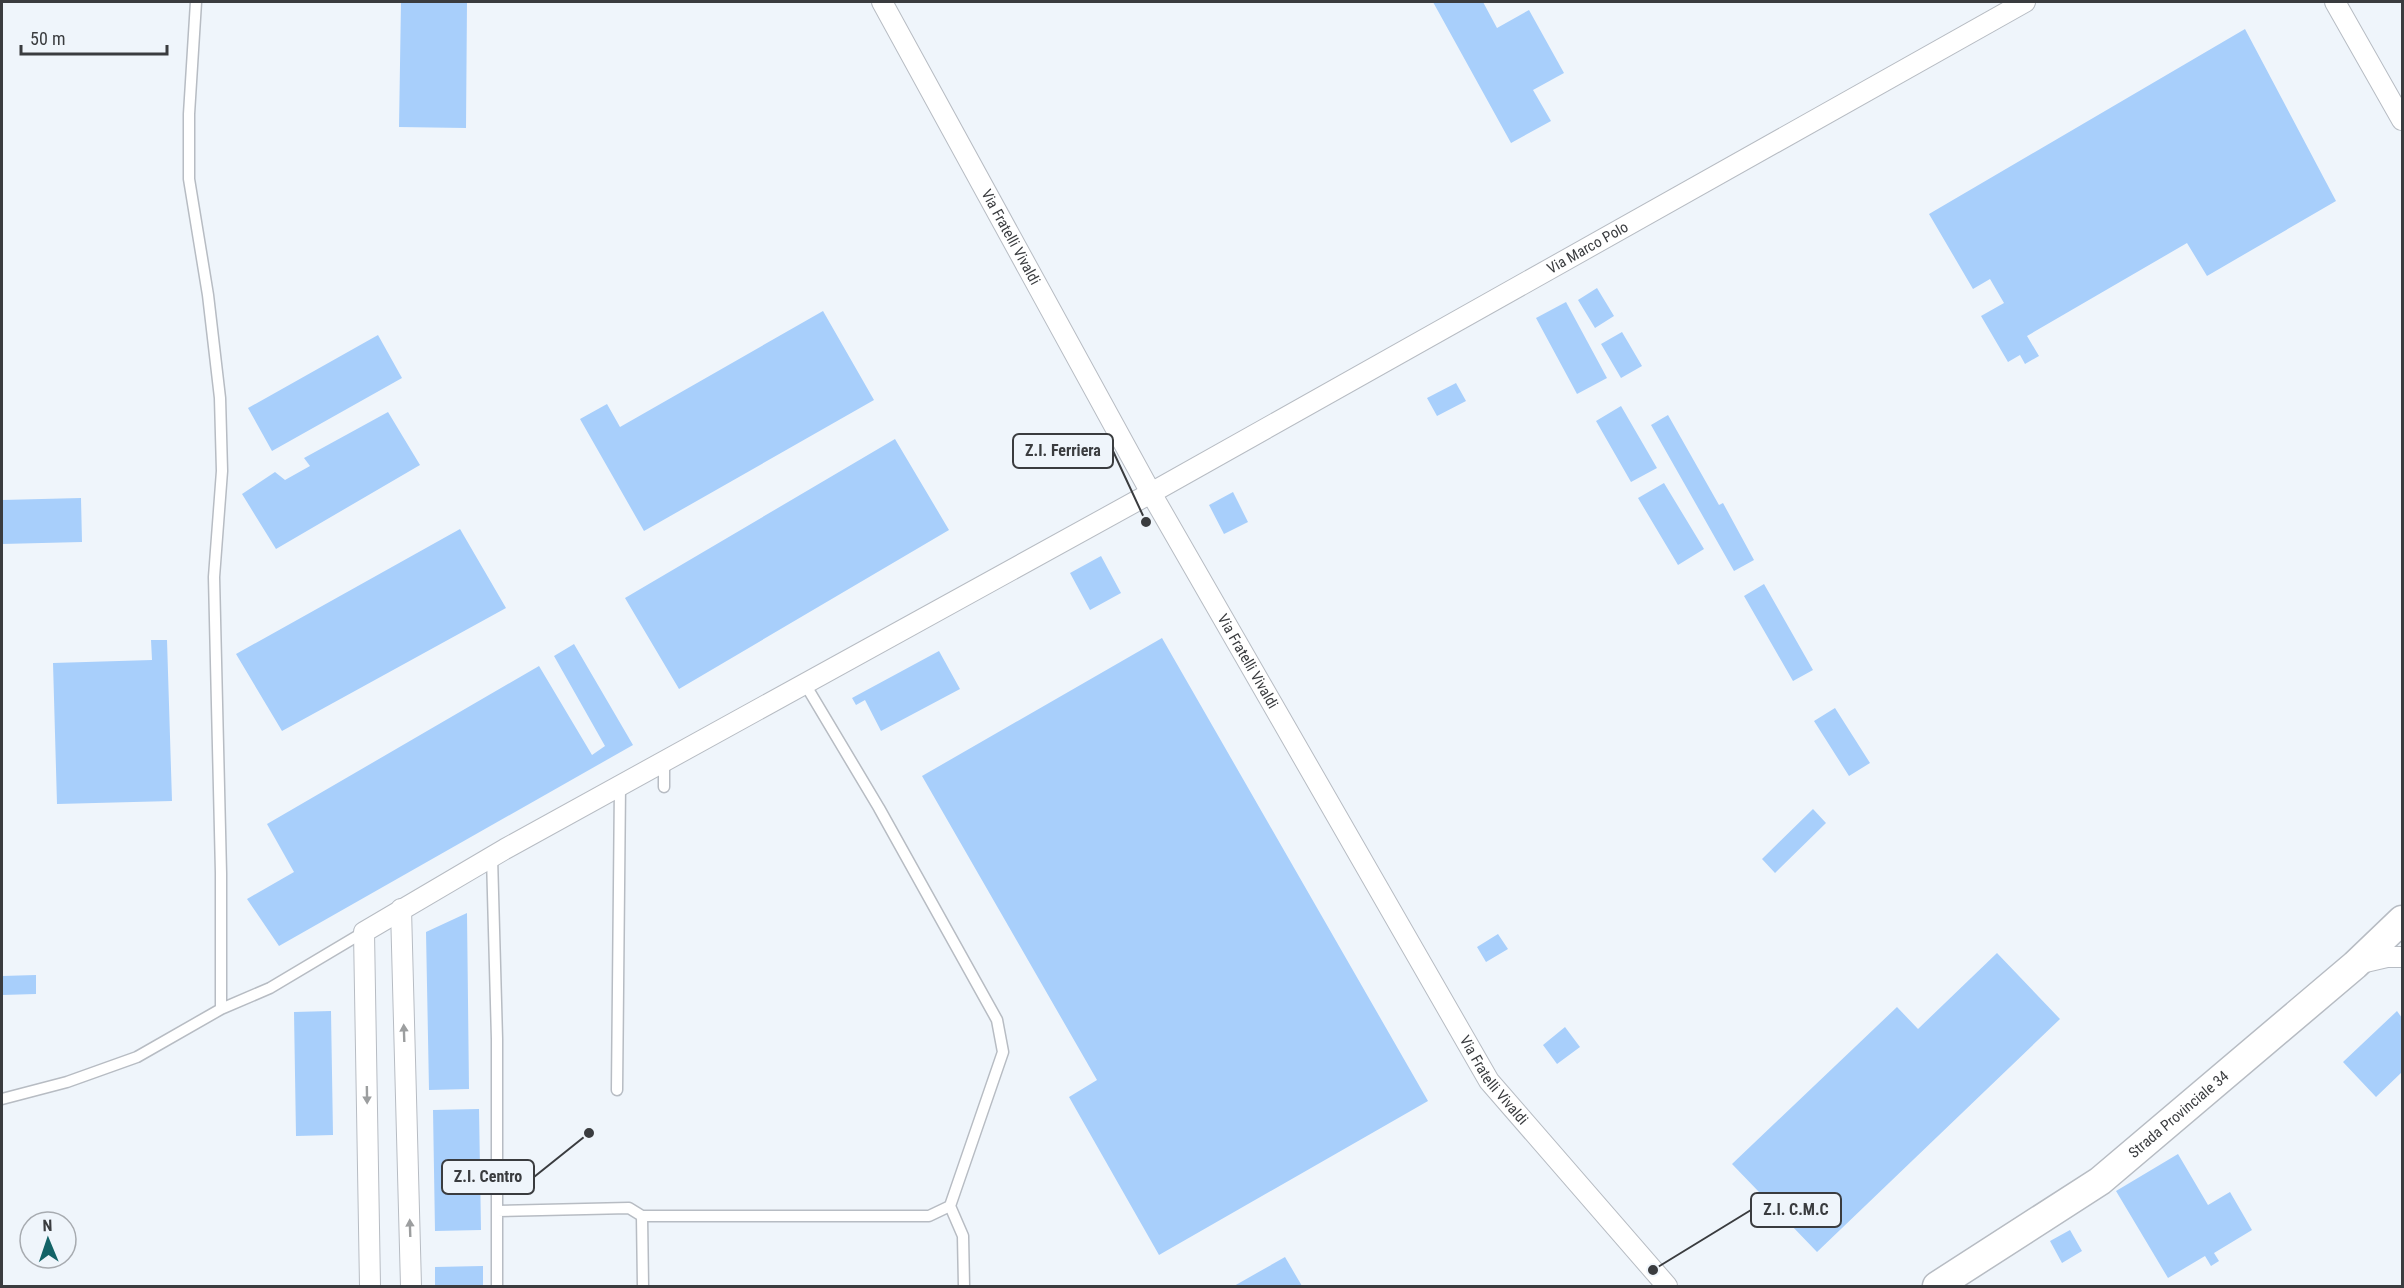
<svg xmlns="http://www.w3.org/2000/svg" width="2404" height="1288" font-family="'Roboto Condensed',sans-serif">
  <rect width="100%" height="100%" fill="#eff5fb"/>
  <path fill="#a8cffb" d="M401 2H467L466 128 399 127Z
    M1433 2H1483L1497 28 1529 10 1564 73 1533 90 1551 121 1511 143Z
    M2245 29 2336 201 2207 276 2187 243 2027 336 2039 356 2025 364 2020 355 2008 362 1981 316 2004 303 1990 279 1973 289 1929 214Z
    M1597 288 1614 316 1595 328 1578 300Z
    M1566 302 1607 378 1577 394 1536 318Z
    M823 311 874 400 644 531 580 419 607 404 620 427Z
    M1622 332 1642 366 1621 378 1601 344Z
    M378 335 402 378 272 451 248 408Z
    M1456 383 1466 401 1437 416 1427 398Z
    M1621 406 1657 468 1631 482 1596 421Z
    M388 412 420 465 276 549 242 494 275 472 285 480 310 466 304 458Z
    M1668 415 1719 505 1723 503 1754 560 1734 571 1651 425Z
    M895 439 949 530 679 689 625 598Z
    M1664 483 1704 549 1678 565 1638 498Z
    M1233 492 1248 522 1224 534 1209 505Z
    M81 498 82 542 2 544V500Z
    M460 529 506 608 282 731 236 654Z
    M1101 556 1121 593 1090 610 1070 573Z
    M1764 584 1813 670 1793 681 1744 596Z
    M1162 638 1428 1101 1159 1255 1069 1097 1097 1080 922 776Z
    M151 640H167L172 801 57 804 53 663 152 660Z
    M574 644 633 745 279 946 247 899 294 872 267 824 539 666 592 755 605 746 554 656Z
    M939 651 960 689 881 731 865 700 856 705 852 698Z
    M1835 708 1870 763 1849 776 1814 721Z
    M1813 809 1826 823 1775 873 1762 859Z
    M467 913 469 1089 429 1090 426 932Z
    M1498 934 1508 949 1486 962 1477 947Z
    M1997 953 2060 1019 1817 1252 1732 1164 1897 1007 1918 1029Z
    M36 975V994L2 995V976Z
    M331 1011 333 1135 296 1136 294 1012Z
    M2397 1011 2402 1018V1072L2376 1097 2343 1062Z
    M1565 1027 1580 1047 1557 1064 1543 1045Z
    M479 1109 481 1230 435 1231 433 1110Z
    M2178 1154 2208 1205 2230 1192 2252 1230 2214 1253 2219 1261 2211 1266 2205 1256 2168 1278 2116 1191Z
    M2070 1230 2082 1251 2062 1263 2050 1241Z
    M1285 1257 1302 1286H1234Z
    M483 1266V1286H435V1267Z"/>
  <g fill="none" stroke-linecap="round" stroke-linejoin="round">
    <defs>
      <path id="service" d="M196 2 189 114V179L208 295 220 398 222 471 214 577 221 873V1009
        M664 787V761
        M492 857 497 1039V1211
        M617 1090 620 785
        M2 1099 67 1082 137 1057 221 1009 270 988 364 932
        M950 1206 963 1236 964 1286
        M497 1286V1211L629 1208 642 1216
        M643 1286 642 1216H929L950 1206 1003 1052 997 1020 879 808 805 684"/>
      <g id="minor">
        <path id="s1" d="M882 2 1151 493 1489 1081 1667 1286"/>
        <path d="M2335 2 2402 120"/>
        <path d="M401 909 411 1286"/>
        <path d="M2357 964 2387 957H2402"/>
        <path id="s2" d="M370 1286 364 932 505 849 1151 493 2025 2"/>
      </g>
      <g id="secondary">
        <path id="s3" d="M1937 1286 2100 1181 2355 965 2402 920"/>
      </g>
    </defs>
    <use href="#service" stroke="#b7bcc3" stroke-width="13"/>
    <use href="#minor" stroke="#b7bcc3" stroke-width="22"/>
    <use href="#secondary" stroke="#b7bcc3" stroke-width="31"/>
    <use href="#service" stroke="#fff" stroke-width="10"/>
    <use href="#minor" stroke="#fff" stroke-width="20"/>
    <use href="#secondary" stroke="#fff" stroke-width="28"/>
  </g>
  <defs><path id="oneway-solid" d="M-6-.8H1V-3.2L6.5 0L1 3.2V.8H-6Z" transform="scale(1.5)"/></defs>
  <g fill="#9c9e9f">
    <use href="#oneway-solid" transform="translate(404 1033) rotate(-92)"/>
    <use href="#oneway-solid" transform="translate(367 1095) rotate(89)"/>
    <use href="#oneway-solid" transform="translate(410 1228) rotate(-92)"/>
  </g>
  <g text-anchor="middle" stroke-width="4.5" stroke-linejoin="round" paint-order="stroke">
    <g font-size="15" fill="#3a3c3f" stroke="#eff5fb">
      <text dy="5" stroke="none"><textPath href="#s1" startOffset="268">Via Fratelli Vivaldi</textPath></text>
      <text dy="5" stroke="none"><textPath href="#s2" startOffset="1756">Via Marco Polo</textPath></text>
      <text dy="5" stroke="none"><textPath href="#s1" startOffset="754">Via Fratelli Vivaldi</textPath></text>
      <text dy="5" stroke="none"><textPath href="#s1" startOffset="1240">Via Fratelli Vivaldi</textPath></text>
      <text dy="5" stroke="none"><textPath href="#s3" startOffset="297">Strada Provinciale 34</textPath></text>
    </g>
  </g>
  <path fill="none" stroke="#3a3c3f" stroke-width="2" d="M1146 522L1113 451M589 1133L534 1177M1653 1270L1751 1210"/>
  <g fill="#3a3c3f" stroke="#eff5fb" stroke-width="2">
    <circle cx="1146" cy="522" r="6"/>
    <circle cx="589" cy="1133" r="6"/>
    <circle cx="1653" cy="1270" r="6"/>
  </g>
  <g fill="#eff5fb" stroke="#3a3c3f" stroke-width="2">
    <rect x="1013" y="434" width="100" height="34" rx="6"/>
    <rect x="442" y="1160" width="92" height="34" rx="6"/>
    <rect x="1751" y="1193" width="90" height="34" rx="6"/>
  </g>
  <g font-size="16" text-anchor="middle" font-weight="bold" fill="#3a3c3f">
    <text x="1063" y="456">Z.I. Ferriera</text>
    <text x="488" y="1182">Z.I. Centro</text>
    <text x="1796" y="1215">Z.I. C.M.C</text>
  </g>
  <rect width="2404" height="1288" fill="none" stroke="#3a3c3f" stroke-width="6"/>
  <g transform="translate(48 1240) rotate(358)"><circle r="28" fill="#eff5fb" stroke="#a7abb0" stroke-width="1.5"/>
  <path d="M0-4.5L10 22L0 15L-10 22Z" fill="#136367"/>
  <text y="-9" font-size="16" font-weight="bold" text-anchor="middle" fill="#3a3c3f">N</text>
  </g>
  <path d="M21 45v9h146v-9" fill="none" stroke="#3a3c3f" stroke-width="3"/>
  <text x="30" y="45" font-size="18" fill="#3a3c3f" stroke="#eff5fb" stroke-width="4.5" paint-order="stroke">50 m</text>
</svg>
